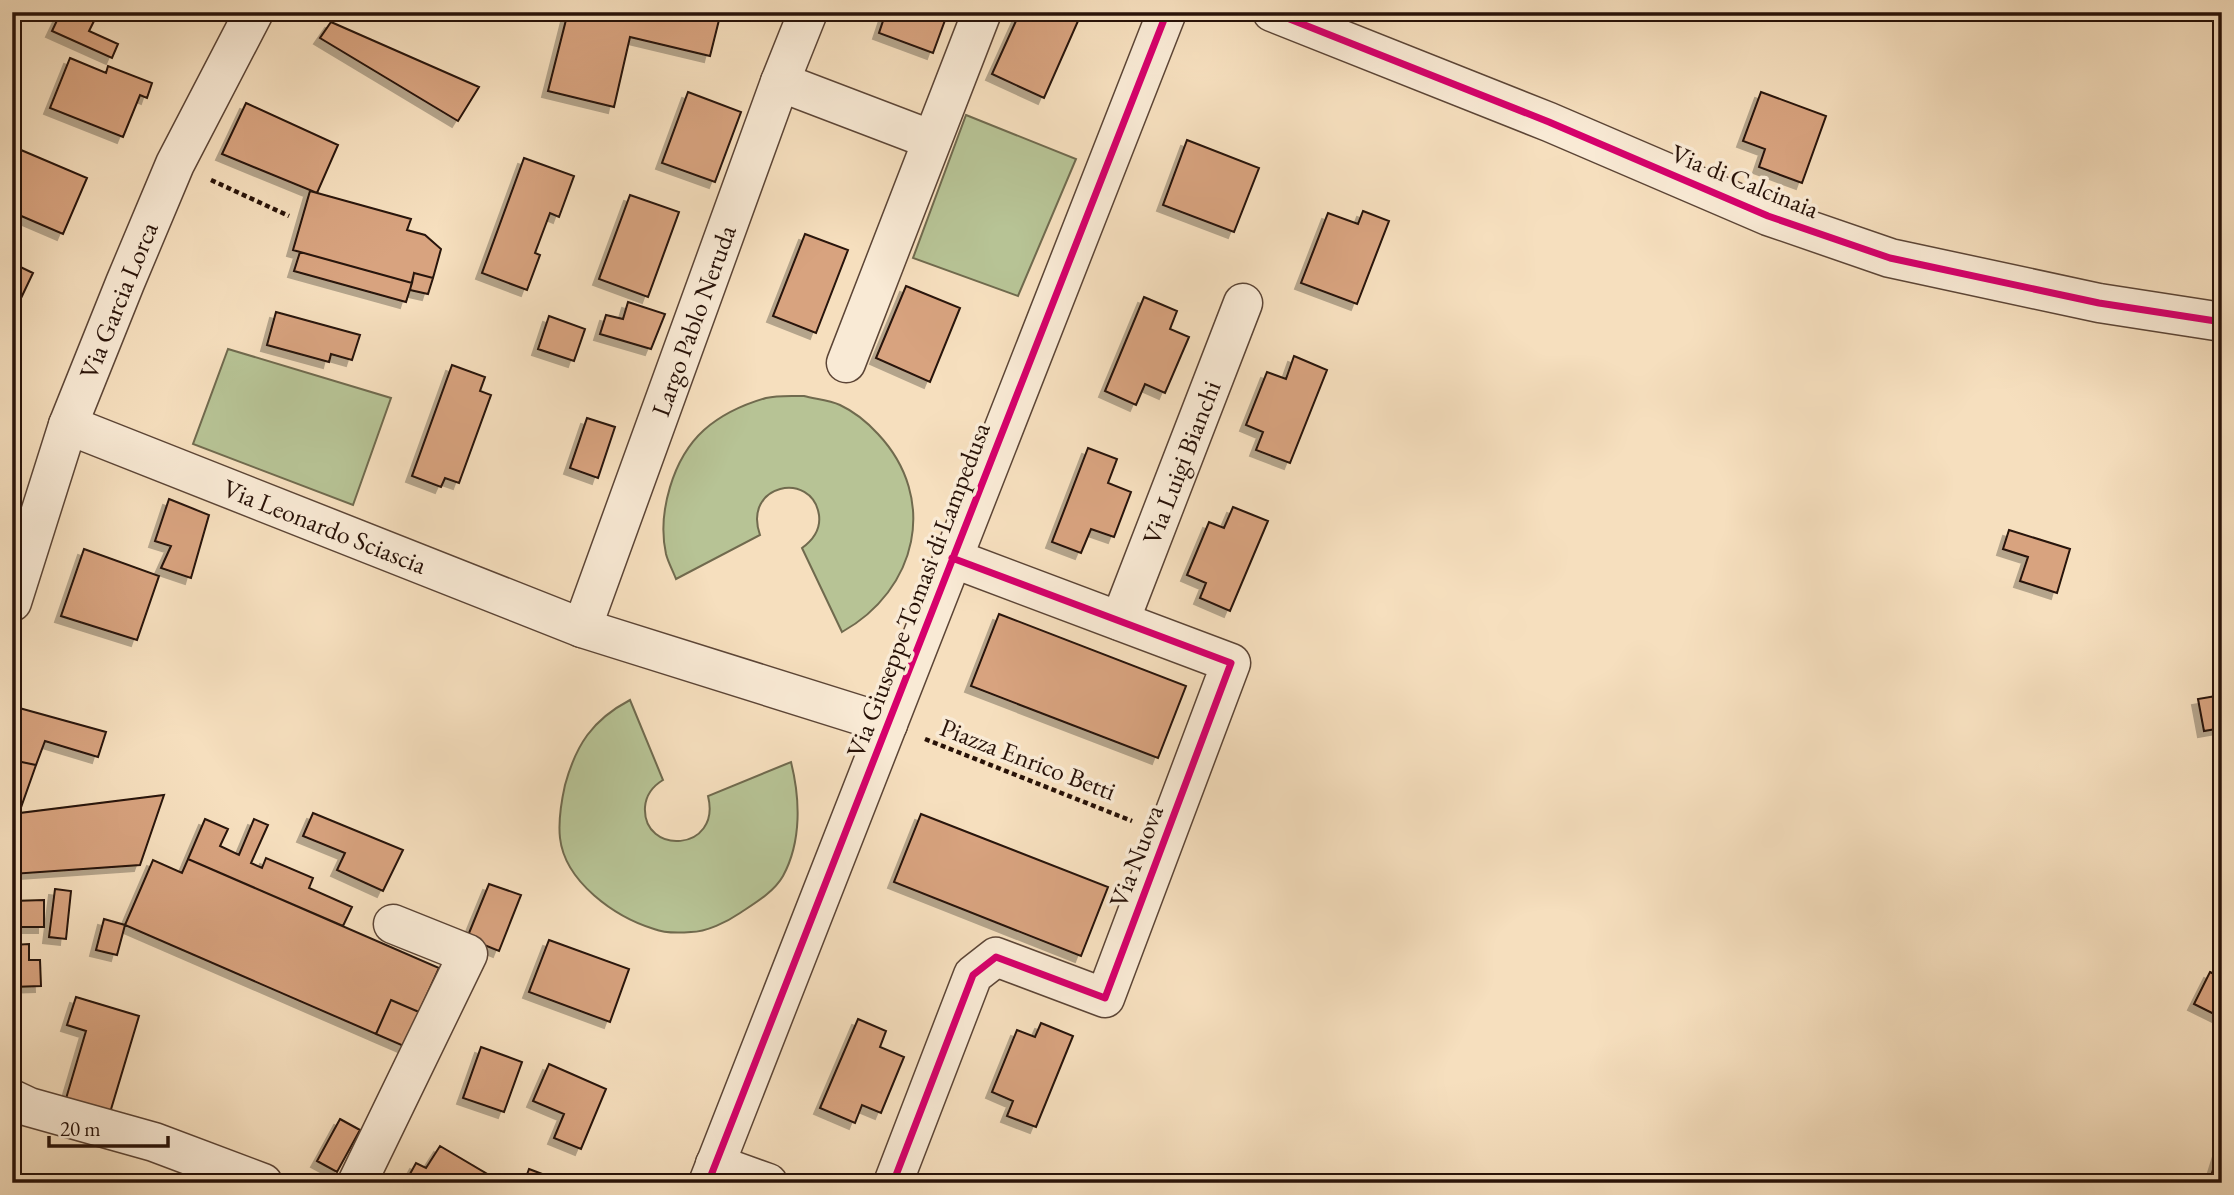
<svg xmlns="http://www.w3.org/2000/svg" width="2234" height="1195" font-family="'EB Garamond',serif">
  <defs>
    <filter id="shadow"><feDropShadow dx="-6" dy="6" stdDeviation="0" flood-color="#0004"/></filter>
  </defs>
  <rect width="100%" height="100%" fill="#f6dfbe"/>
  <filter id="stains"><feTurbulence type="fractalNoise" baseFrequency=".00286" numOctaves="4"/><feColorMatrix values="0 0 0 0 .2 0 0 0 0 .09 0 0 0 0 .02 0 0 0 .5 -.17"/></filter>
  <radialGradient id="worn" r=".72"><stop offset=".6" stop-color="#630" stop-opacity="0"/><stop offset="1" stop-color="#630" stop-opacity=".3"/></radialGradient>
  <path fill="#b7c395" stroke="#706a4e" stroke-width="2" d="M966 115 1076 159 1018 296 913 258Z
    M228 349 391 398 353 505 193 444Z
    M804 396C815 399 829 400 840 405 855 412 867 422 878 434 939 499 917 590 842 632L802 548C813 540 821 530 819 515 812 470 742 484 760 535L676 579C673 571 668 562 666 554 657 513 673 458 704 430 721 415 745 404 766 398 778 395 792 396 804 396Z
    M630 700 663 780C653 786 646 795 645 807 642 856 722 852 708 796L791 762C800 798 802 841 783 876 774 892 755 903 740 913 727 922 706 932 691 932 679 933 664 933 654 929 615 917 565 882 560 838 558 820 561 803 565 785 576 745 592 720 630 700Z"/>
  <path fill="#d8a37f" stroke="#281208" stroke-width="2" filter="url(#shadow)" d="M61 12H78L95 19 89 31 118 44 112 58 52 31Z
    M568 12H721L710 56 630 37 614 107 548 91Z
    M886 12H948L933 53 879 33Z
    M1020 12H1082L1044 98 992 74Z
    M331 22 479 87 458 121 320 38Z
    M70 58 106 73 108 66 152 83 147 98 140 95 123 137 50 108Z
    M688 92 741 112 715 182 662 163Z
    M1761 92 1826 116 1802 183 1759 167 1765 149 1743 141Z
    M246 103 338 145 317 193 222 154Z
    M1187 140 1259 168 1234 232 1163 205Z
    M21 150 87 178 63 234 12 212V170Z
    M524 158 574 176 559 217 550 213 535 253 540 255 527 290 482 273Z
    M310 191 411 219 407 230 425 235 441 249 433 278 414 273 412 283 293 250Z
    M630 195 679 212 648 297 599 279Z
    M1363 211 1389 221 1357 304 1301 283 1328 213 1358 224Z
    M805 234 848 250 816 333 773 316Z
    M300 252 412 283 406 302 294 271Z
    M12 263 33 273 12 317Z
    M414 273 433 278 428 294 410 290Z
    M906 286 960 308 930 382 876 358Z
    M1144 297 1177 311 1170 329 1189 337 1165 393 1145 384 1136 405 1105 391Z
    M628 302 665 314 651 349 600 334 606 315 623 319Z
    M276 312 360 335 352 360 331 354 329 362 267 345Z
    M549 316 585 329 574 361 538 349Z
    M1294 356 1327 370 1290 463 1256 450 1263 432 1246 425 1267 372 1286 379Z
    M452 365 485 377 480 391 491 395 459 483 445 478 441 487 412 476Z
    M587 418 615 427 598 478 570 468Z
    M1088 448 1117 459 1108 483 1131 492 1114 537 1091 529 1081 553 1052 542Z
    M169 499 209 515 191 578 161 568 171 546 155 541Z
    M1233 507 1268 521 1230 611 1200 598 1206 583 1187 575 1209 522 1224 528Z
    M2009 530 2070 549 2057 593 2020 581 2028 557 2003 549Z
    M84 549 159 576 137 640 61 616Z
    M999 614 1186 686 1158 758 971 686Z
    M2222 695V728L2204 731 2198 699Z
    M12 706 106 732 98 757 45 741 36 765 12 760Z
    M12 760 36 765 19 813 12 814Z
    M164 795 140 865 12 874V814Z
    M313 813 403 850 383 891 337 870 345 853 303 836Z
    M921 814 1108 887 1081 956 894 882Z
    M205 819 228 829 220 846 239 855 254 819 268 825 251 863 262 868 266 858 313 878 309 888 352 907 343 926 188 859Z
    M188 859 439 968 419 1012 391 1000 376 1034 125 925 153 860 182 873Z
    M489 884 521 895 499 951 467 938Z
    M55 889 71 891 66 939 49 937Z
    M44 900V927H13V945L29 944V960H40L41 986 12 987V901Z
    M104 919 125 925 117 955 96 950Z
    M549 940 629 969 610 1022 529 992Z
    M2210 972 2222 978V1018L2194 1004Z
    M76 997 139 1016 109 1116 65 1102 86 1031 67 1025Z
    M391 1000 419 1012 406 1047 376 1034Z
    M858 1019 886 1031 880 1047 904 1057 881 1113 862 1105 855 1123 820 1108Z
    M1041 1023 1073 1036 1036 1127 1007 1116 1013 1101 992 1092 1017 1030 1035 1037Z
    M481 1047 522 1062 504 1112 463 1098Z
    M549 1064 606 1089 581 1149 554 1138 564 1114 533 1101Z
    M340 1119 360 1130 337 1172 317 1161Z
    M2222 1141V1176L2212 1173Z
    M440 1146 499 1181 498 1183H405L416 1163 426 1168Z
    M529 1169 566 1183H524Z"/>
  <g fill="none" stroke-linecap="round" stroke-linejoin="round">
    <defs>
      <g id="minor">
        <path d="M1272 12 1549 122 1768 216 1890 258 2099 303 2222 322"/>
        <path d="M780 82 932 140"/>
        <path d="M846 363 982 12"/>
        <path id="s1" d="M68 425 582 628 888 724"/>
        <path id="s2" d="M12 602 68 425 125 283 175 164 254 12"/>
        <path id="s3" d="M1120 621 1243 303"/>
        <path id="s4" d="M582 628 780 82 808 12"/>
        <path d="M12 1099 29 1107 154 1142 263 1183"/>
        <path d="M715 1164 768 1183"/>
        <path d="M357 1183 468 954 393 924"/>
        <path d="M708 1183 1167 12"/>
        <path d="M893 1183 973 975 996 957 1105 998 1231 663 952 558"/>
      </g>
    </defs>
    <use href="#minor" stroke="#5c4536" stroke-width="41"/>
    <path stroke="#281208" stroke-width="4.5" stroke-dasharray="5 3.5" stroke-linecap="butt" d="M211 180 289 216
      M925 739 1132 821"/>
    <use href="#minor" stroke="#f9ead5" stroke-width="38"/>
    <defs>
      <path id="cycleway" d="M1272 12 1549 122 1768 216 1890 258 2099 303 2222 322
        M708 1183 1167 12
        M893 1183 973 975 996 957 1105 998 1231 663 952 558"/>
    </defs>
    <use href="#cycleway" stroke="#f9ead5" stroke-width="11"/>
    <use href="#cycleway" stroke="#d6006c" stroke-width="7"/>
  </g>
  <g text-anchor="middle" stroke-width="7" stroke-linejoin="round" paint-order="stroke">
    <g font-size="26" fill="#281208" stroke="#f9ead5">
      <text transform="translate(1745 181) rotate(22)" y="9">Via di Calcinaia</text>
      <text dy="9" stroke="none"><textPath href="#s2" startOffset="320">Via Garcia Lorca</textPath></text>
      <text dy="9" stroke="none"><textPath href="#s4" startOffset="327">Largo Pablo Neruda</textPath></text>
      <text dy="9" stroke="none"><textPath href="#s3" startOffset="170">Via Luigi Bianchi</textPath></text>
      <text dy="9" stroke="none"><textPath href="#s1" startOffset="276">Via Leonardo Sciascia</textPath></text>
      <text transform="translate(918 590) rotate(-69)" y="9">Via Giuseppe Tomasi di Lampedusa</text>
      <text transform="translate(1028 759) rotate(21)" y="9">Piazza Enrico Betti</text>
      <text transform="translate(1136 856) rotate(-69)" y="9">Via Nuova</text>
    </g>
  </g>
  <rect width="2234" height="1195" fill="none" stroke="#f6dfbe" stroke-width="42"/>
  <rect x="14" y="14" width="2206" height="1167" fill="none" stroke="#281208" stroke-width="3.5"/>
  <rect x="21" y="21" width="2192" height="1153" fill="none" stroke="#281208" stroke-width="2"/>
  <path d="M49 1136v10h119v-10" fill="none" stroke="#281208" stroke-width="3.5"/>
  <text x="60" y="1136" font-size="21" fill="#281208" stroke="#f9ead5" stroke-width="5" paint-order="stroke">20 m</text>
  <rect width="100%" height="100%" filter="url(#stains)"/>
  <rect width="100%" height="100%" fill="url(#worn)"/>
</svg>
